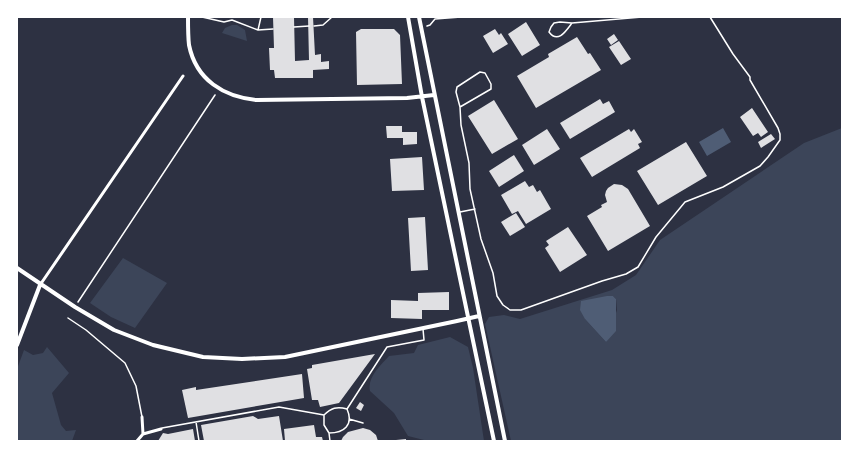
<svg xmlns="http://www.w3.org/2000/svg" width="859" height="458" font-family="'IBM Plex Serif',serif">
  <rect width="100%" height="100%" fill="#2d3142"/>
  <path fill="#3c4559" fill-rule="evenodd" d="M232 25H237L245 30 247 41 222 33 225 28Z
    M842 128V441H511L485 324 489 317 504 315 520 319 612 290 636 275 660 240 804 143ZM613 296 616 299 617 310 606 342 585 319Z
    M123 258 167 283 135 328 111 317 90 303Z
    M450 337 468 347 473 368 484 441H428L408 436 394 413 370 391C367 377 381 365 389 356L414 353 418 345Z
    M47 347 69 373 52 393 61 425 66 431 76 430 72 441H17V369L24 350 33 355 43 353Z"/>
  <path fill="#4f5d75" d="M723 128 731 142 707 156 699 142Z
    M607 296H613L616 299V331L606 342 585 319 580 310 581 301Z"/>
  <path fill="#e0e0e3" d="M273 17H294L295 61 309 60 308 17H313L315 55 321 54V62L329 61V69L313 70V78H275L274 70H270L269 48H274Z
    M526 22 540 45 522 56 508 34Z
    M361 29H394L400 35 402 84 357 85 356 32Z
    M495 29 499 35 501 33 508 44 493 53 483 36Z
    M614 34 618 40 611 45 607 39Z
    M577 37 588 54 590 53 601 70 536 108 517 76 549 57 548 54Z
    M619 41 631 59 621 65 609 47Z
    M600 99 603 104 609 101 615 112 570 139 560 123Z
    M494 100 518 139 492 154 468 116Z
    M752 108 768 132 761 137 758 133 753 136 740 117Z
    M386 126H402V132H417V144L403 145V138H387Z
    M547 129 560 149 534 165 522 145Z
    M629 129 631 132 634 129 642 142 638 144 640 148 592 177 580 158Z
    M771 134 775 139 761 148 758 142Z
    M686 142 707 176 658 205 637 171Z
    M514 155 524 171 499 187 489 171Z
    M422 157 424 190 392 191 390 159Z
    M525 181 529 187 533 185 537 192 540 190 551 209 526 224 518 211 512 214 501 195Z
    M614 184 622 185 628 189 650 226 608 251 587 216 602 207 601 205 607 202 605 195 606 191 608 188Z
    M516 213 525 227 510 236 501 222Z
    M425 217 428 270 411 271 408 218Z
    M568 227 587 255 560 272 545 248 549 245 546 241Z
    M449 292V310H422V319L391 318V300L418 301V293Z
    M375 354 339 403 320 407 318 400H312L307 369 312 368V365Z
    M302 374 304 398 188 418 182 390 196 387V390Z
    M360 402 364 405 361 411 356 408Z
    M253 416 258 419 279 416 283 441H204L201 425Z
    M314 425 316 437H322L323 441H285L284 429Z
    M363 428 370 430 376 435 378 441H341L343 437 348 432Z
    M193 429 195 441H158L163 433 168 434Z
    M406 439V441H397L396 440Z"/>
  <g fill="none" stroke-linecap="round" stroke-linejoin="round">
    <path stroke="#fff" stroke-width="1.5" d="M202 17 224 22 232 20 258 30 273 29
      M314 26 323 25 332 17
      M427 26 430 25 435 19 461 17
      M294 27 309 26
      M258 30 261 17
      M78 302 215 95"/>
    <path stroke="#fff" stroke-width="1.5" d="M572 23C566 31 558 44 549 32L551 27 554 23 560 22 572 23 642 17
      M460 107 456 92 457 87 480 72 485 73 491 84V89L460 107 461 125 469 163 470 189 481 239 493 273 497 296 503 305 510 310H521L602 281 626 274 638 267 656 237 685 202 723 187 760 166 768 157 780 140V134L778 128 750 80V77L733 54 710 17
      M460 212 475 209
      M68 318 86 330 125 363 136 386 142 417
      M347 409C337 406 331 408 324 415V425L329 433C344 433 354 425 347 409L387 347 424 340 423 329
      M349 419 363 423
      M196 422 199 441
      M162 428 279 407 324 415
      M329 433 330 441"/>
    <path stroke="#fff" stroke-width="3" d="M40 285 183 76
      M142 417 143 434 161 429
      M137 441 143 434"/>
    <path stroke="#fff" stroke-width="4" d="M188 17C188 26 188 36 189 45 196 80 224 97 257 100L407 98 434 95
      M408 17 422 97 494 441
      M419 17 505 441
      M17 268 75 307 114 330 153 345 203 357 242 359 285 357 457 321 479 316
      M17 345 40 285"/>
  </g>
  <rect width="859" height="458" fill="none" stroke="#ffffff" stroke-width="36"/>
</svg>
